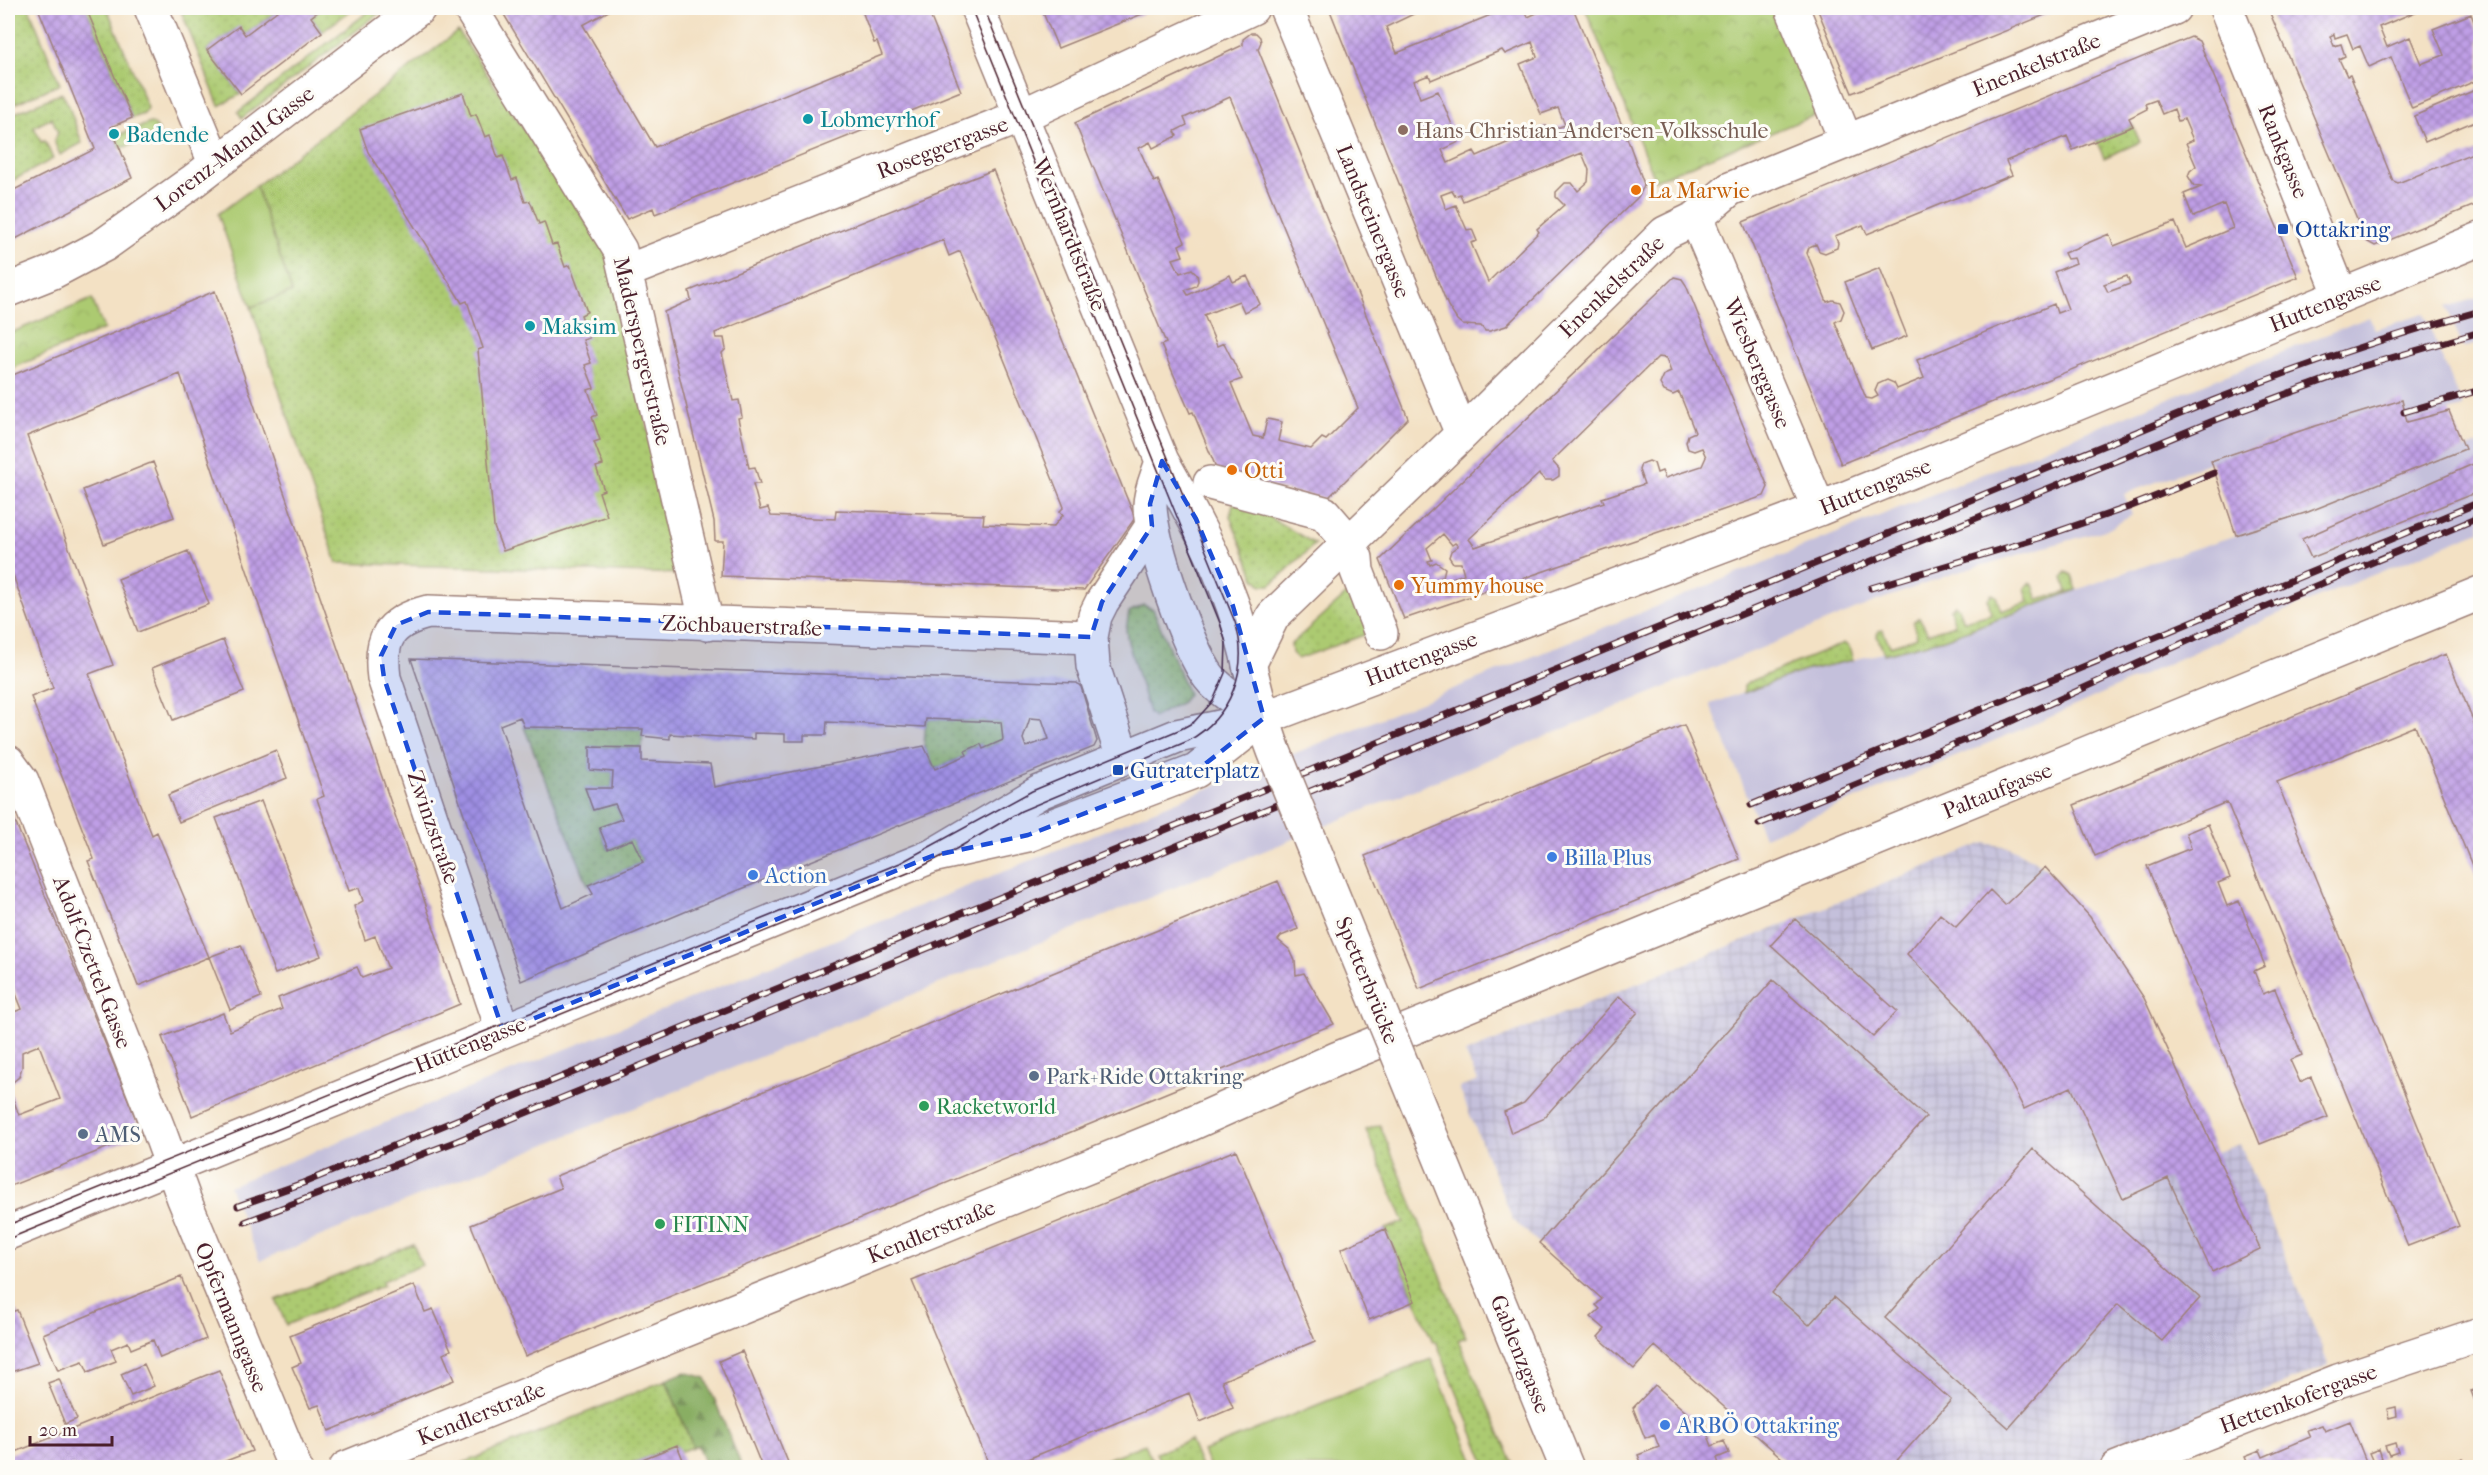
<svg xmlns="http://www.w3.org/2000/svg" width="2488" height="1475" font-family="'IM FELL French Canon',serif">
  <defs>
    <pattern id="industrial-grid" width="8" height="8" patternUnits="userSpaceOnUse" patternTransform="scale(1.5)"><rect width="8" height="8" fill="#c4c0db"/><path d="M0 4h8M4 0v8" fill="none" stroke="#aaa5bc"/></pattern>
    <pattern id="grass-dots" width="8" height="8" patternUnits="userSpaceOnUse" patternTransform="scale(1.5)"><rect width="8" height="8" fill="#acca71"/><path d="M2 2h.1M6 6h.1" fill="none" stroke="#96ad62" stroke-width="1.8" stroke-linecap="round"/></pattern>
    <pattern id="forest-firs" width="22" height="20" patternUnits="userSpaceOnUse" patternTransform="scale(1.5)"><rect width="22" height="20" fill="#89ae63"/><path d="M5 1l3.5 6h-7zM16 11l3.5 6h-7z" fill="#728d52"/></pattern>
    <pattern id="park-crowns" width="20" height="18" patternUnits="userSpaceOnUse" patternTransform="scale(1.5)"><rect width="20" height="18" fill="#acca71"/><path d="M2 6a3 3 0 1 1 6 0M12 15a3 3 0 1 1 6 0" fill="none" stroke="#96ad62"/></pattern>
    <pattern id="building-cross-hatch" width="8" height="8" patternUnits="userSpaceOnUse" patternTransform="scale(1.5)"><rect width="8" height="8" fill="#bf9fe6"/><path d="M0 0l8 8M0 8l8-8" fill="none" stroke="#9d81bb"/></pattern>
  </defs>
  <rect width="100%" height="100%" fill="#fdfcf7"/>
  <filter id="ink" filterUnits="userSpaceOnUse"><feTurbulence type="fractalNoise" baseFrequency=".0167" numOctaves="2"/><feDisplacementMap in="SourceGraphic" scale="12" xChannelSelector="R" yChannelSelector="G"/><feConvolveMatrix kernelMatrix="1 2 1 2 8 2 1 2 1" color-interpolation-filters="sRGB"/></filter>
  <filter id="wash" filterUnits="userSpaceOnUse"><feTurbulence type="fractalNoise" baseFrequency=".008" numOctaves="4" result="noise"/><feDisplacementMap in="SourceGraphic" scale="24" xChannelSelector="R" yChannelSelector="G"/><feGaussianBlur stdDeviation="1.35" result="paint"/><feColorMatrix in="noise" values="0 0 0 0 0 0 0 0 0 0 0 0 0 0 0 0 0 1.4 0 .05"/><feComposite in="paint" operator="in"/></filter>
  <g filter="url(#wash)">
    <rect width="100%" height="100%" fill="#f3e1c4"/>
    <path fill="url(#industrial-grid)" d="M1984 843 2010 847 2045 867 2090 917 2144 998 2216 1152 2240 1144 2329 1365 2078 1467H1792L1655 1346 1634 1369 1598 1337 1605 1329 1591 1317 1599 1309 1602 1299 1513 1220 1459 1088 1478 1081 1465 1053Z"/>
    <path fill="#c4c0db" d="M2480 297V343L2463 348 2447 307Z
      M2424 314 2463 407 2407 422 2401 400 2262 443 2124 494 2132 515 2109 529 1955 573 1874 602 260 1261 252 1242 229 1186 2369 317 2375 329Z
      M2478 444 2480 451V531L2273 616 2046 719 1764 837 1710 704 1804 671 1944 639 2153 562 2308 512Z"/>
    <path fill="url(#grass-dots)" stroke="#7b744e" stroke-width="1.5" d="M8 8H29L60 84 14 104 8 90Z
      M86 8H107L148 108 144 114 132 118Z
      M180 8H281L245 35 239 27 207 50 241 94 219 106Z
      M323 8H354L322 32 311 17Z
      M373 8H386L242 118 238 112Z
      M458 31 607 253 681 574 337 563 251 307 292 292 256 186Z
      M62 93 68 104 82 143 60 155 54 141 58 133 52 118 34 127 41 142 45 141 53 159 8 183V116Z
      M150 123 154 124 159 131V138L120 148 115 136Z
      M2133 126 2140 142 2104 158 2096 140Z
      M1242 501 1315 544 1271 585H1262L1255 578 1230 516 1233 504Z
      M2066 572 2072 575 2077 590 1944 639 1884 654 1877 636 1878 631 1883 630 1890 646 1917 637 1913 622 1919 617 1928 633 1955 625 1950 609 1955 605 1959 608 1964 621 1991 614 1988 599 1992 594 1996 596 2001 611 2029 602 2025 588 2029 583 2033 585 2038 600 2067 592 2063 577Z
      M1355 587 1375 631 1298 659 1292 653 1291 644Z
      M1143 605 1153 609 1188 694 1182 702 1154 717 1149 713 1128 642 1126 630 1129 612Z
      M1844 643 1849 647 1853 660 1804 671 1744 693V686L1749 682Z
      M926 719 1001 722 1003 740 983 749 980 744 965 750 967 755 935 769 924 746Z
      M524 727 643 729 642 748 590 747V770L613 772 612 788 585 789 593 810 615 804 622 819 599 828 608 849 632 839 643 862 588 885Z
      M1380 1125 1466 1337 1458 1340 1515 1467H1487L1436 1341 1433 1342 1385 1229 1404 1222 1366 1130Z
      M413 1244 422 1265 383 1281 384 1285 286 1325 276 1300Z
      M666 1380 693 1447 679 1452 676 1446 623 1467 451 1468Z
      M1190 1440 1201 1467H1162L1156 1453Z"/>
    <path fill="url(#forest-firs)" stroke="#6a6647" stroke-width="1.5" d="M685 1372 706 1378 742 1467H706L697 1445 693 1447 666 1380Z"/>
    <path fill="url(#park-crowns)" stroke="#7b744e" stroke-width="1.5" d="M1585 8H1776L1820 113 1655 180Z
      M92 299 104 329 8 370V334Z"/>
    <path fill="#acca71" stroke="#7b744e" stroke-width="1.5" d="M256 186 292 292 251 307 218 214Z
      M1431 1359 1476 1467H1210L1203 1451Z
      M1145 1444 1155 1467H1087Z"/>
    <g id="blocks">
      <path fill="url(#building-cross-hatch)" fill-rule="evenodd" d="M38 8H86L132 118 111 127 132 178 8 243V193L95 149Z
        M281 8H323L311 17 322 32 241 94 207 50 239 26 245 35Z
        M500 8H614L583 25 655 147 882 55 877 42 874 43 861 8H927L961 91 655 214 653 208 627 219Z
        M1041 8H1157L1058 48Z
        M1329 8H1426L1386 27 1397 53 1508 8H1519L1521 11 1526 12 1528 17 1541 11 1540 8H1573L1626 135 1644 184 1643 188 1638 197 1506 326 1490 331H1485L1481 326 1463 325 1457 320 1448 306ZM1532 42 1537 57 1520 64 1541 114 1558 108 1565 125 1548 131 1546 126 1477 156 1474 151 1448 163 1442 150 1459 142 1438 91 1420 98 1414 81 1429 75 1431 80 1502 50 1505 54ZM1582 153 1589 170 1588 182 1578 191 1572 183H1565L1556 192V197L1564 205 1537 229 1539 232 1488 282 1471 243 1477 241 1472 229 1467 230 1456 205 1446 209 1441 195 1452 191 1455 196 1460 194 1463 201Z
        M1817 8H1880L1881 10 1887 8H2062L1852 93Z
        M2273 8H2425L2379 27 2387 47 2410 37 2421 64 2444 55 2433 29 2471 14 2480 37V79L2412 108 2391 57 2369 67 2360 46 2353 49 2347 34 2335 38 2334 34 2330 36 2334 46 2341 44 2345 56 2339 59 2347 76 2350 75 2393 181 2398 183 2480 150V203L2375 246 2366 241 2270 13Z
        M1251 33H1256L1260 37 1261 42 1258 49 1408 418 1327 499 1220 477 1193 412 1190 413 1161 345 1166 343 1075 123 1243 45V39ZM1230 97 1358 408 1326 440 1322 438 1311 449 1278 441 1282 422 1267 419 1263 438 1253 436 1231 383 1242 379 1224 343 1217 346 1204 315 1239 301 1244 312 1260 304 1247 276 1233 282 1230 275 1188 295 1185 290 1196 286 1198 281 1197 274 1192 269 1180 273 1173 259 1183 256 1179 245 1185 242 1158 180 1154 182 1139 148 1150 142 1153 148 1177 136 1175 131 1187 125 1184 118Z
        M2191 37 2199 41 2298 277 1841 464 1743 222ZM2156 100 2162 114 2174 109 2178 121 2184 119 2193 140 2186 143 2196 166 2190 171 2188 176 2194 186 2201 187 2184 194 2193 217 2224 204 2233 228 2186 248 2175 222 2114 246 2109 234 2064 253 2067 259 2074 258 2076 263 2054 272 2068 309 2057 313 2054 304 1917 360 1924 378 1897 389 1894 383 1887 380 1878 384 1875 391 1878 396 1872 399 1866 398 1835 322 1841 319 1844 311 1840 302 1833 300 1827 302 1807 253 1809 247 1816 244 1819 251 1825 253 1837 248 1838 243 1835 236 1863 225 1867 234 2012 175 2006 161 2067 136 2073 150 2133 126 2129 118 2147 109 2145 104ZM2127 276 2130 284 2108 292 2104 284Z
        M2480 88V119L2425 142 2414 116Z
        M463 93 471 116 476 114 485 137 490 135 498 158 503 156 512 180 517 178 525 202 530 201 539 224 544 222 552 245 557 244 565 267 570 265 587 312 581 315 589 338 583 340 591 363 585 365 594 388 588 390 597 415 592 417 600 440 594 442 603 465 596 467 604 490 599 492 607 516 503 551 494 527 478 350 483 348 467 301 462 303 368 152 360 129Z
        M993 170 1135 518 1084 590 721 576 723 541H715L714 521 664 312 691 300 689 291ZM943 240 949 256 960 251 1064 507 1060 511 1063 515 1053 527 983 524 984 515 836 510 835 519 771 516 768 508 760 510 753 484H760L755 467 749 468 738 418 742 417 739 400 733 401 722 353 726 349 724 338H716L715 333Z
        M1880 268 1907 336 1872 350 1845 282Z
        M1674 277 1682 279 1686 285 1768 487 1764 496 1404 619 1380 560ZM1658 357 1666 358 1671 372 1664 375 1660 384 1664 391 1673 395 1679 392 1695 432 1688 435 1686 442 1688 449 1694 451 1702 448 1706 457 1702 466 1665 478 1662 471 1657 473 1654 463 1649 461 1641 464 1639 470 1644 484 1602 498 1604 502 1475 547 1469 539 1539 474 1545 480H1553L1559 476V469L1552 461ZM1443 534 1452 545 1455 543 1458 546 1451 551 1449 557 1453 563H1461L1464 574 1441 582 1439 578 1443 577 1445 568 1436 562 1430 565 1428 561 1432 560 1427 548Z
        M215 291 460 1004 192 1116 162 1037 223 1013 230 1031 282 1009 278 998 357 967 362 978 388 968 375 936 365 940 354 906 363 901 359 888 349 891 317 799 324 796 180 374 27 436 113 665 89 674 152 835 157 832 209 957 138 986 88 861 94 859 31 697 53 688 8 561V377Z
        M2402 400 2407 422 2449 411 2465 449 2308 512 2236 535 2211 461 2309 428Z
        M2480 461V491L2311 558 2302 539Z
        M153 462 174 517 104 544 83 490Z
        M188 551 209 604 138 632 118 579Z
        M223 640 244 692 173 720 152 668Z
        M2446 654 2480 738V885L2415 726 2277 782 2459 1226 2408 1246 2227 802 2095 856 2074 805Z
        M411 659 1077 683 1081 687 1097 741 1094 747 687 911 521 981ZM520 717 524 727 643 729 642 736 670 739V734L754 739V733L785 734V741H804V735H826L827 722 925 727 926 719 1001 722 1003 740 983 749 981 744 965 751 967 755 935 769 924 746 714 787 710 764 642 761V748L590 747V770L613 772 612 788H585L593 810 615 804 622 819 599 827 608 849 632 839 643 862 588 885 593 894 563 908 500 725ZM1030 718 1042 719 1049 739 1026 747 1023 739Z
        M1684 725 1739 859 1419 989 1365 856Z
        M276 750 287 778 179 822 168 795Z
        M261 801 321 956 275 974 216 818Z
        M8 804 142 1134 8 1187V1014L22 1009 8 974ZM39 1045 60 1099 19 1115 8 1086 19 1077 22 1067V1052Z
        M2208 824 2230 878 2218 883 2227 906 2239 901 2265 966 2254 971 2263 994 2275 989 2302 1055 2290 1060 2300 1082 2311 1077 2328 1117 2260 1144 2147 866 2191 848 2186 833Z
        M2045 867 2090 917 2144 998 2260 1249 2212 1272 2168 1178 2123 1199 2071 1087 2024 1109 2002 1066 1964 1012 1907 954 1940 914 1956 927 1990 890 2005 905Z
        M1278 881 1298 929 1281 936 1278 940 1290 950 1295 961 1296 975 1304 973 1334 1024 525 1356 471 1225 561 1188 556 1176Z
        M1795 919 1897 1011 1873 1037 1771 945Z
        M241 945 261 997 230 1010 209 957Z
        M1773 980 1926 1117 1772 1293 1809 1325 1834 1297 1951 1400 1891 1467H1792L1655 1346 1634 1369 1598 1337 1605 1329 1591 1317 1600 1309 1596 1305 1602 1299 1539 1243Z
        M1619 996 1638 1012 1543 1119 1511 1133 1504 1112 1524 1103Z
        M2033 1149 2200 1298 2162 1341 2118 1304 2009 1428 1885 1318Z
        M1236 1150 1315 1341 1222 1381 1233 1408 1200 1422 1189 1393 1008 1467H990L912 1281Z
        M1385 1229 1415 1301 1369 1320 1341 1249Z
        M181 1277 206 1339 160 1358 153 1340 131 1349 128 1342 111 1349 116 1361 88 1372 83 1361 58 1370 43 1334Z
        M414 1285 425 1312 433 1309 451 1350 443 1354 454 1380 329 1431 319 1405 310 1408 292 1367 301 1363 290 1336Z
        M17 1310 38 1363 8 1373V1313Z
        M742 1351 790 1467H762L719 1361Z
        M144 1364 154 1386 131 1396 121 1374Z
        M219 1370 252 1451 210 1467H8V1455Z
        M59 1379 77 1419 65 1424 48 1383Z
        M1655 1385 1694 1419 1689 1421 1694 1433 1705 1428 1712 1446 1724 1441 1729 1453 1717 1458 1720 1467H1643L1638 1455 1659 1447 1654 1434 1645 1438 1633 1408Z
        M2480 1388V1414L2471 1391Z
        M2396 1407 2397 1416 2389 1418 2387 1409Z
        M2350 1421 2367 1464 2358 1467H2237L2248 1463 2245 1456 2260 1450 2263 1457 2310 1437 2307 1430 2322 1425 2325 1431Z
        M2395 1443 2398 1452 2389 1455 2385 1446Z
        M677 1445 686 1467H623Z
        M2379 1449 2382 1458 2373 1462 2369 1453Z
        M2463 1458 2467 1467H2439Z"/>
    </g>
  </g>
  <g filter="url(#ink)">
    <use href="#blocks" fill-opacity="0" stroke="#9e8078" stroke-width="1.5"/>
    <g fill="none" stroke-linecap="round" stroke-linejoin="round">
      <defs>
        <path id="minor" d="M151 8 215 163
          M470 8 620 250 707 624
          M1286 8 1462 434
          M1792 8 1846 141
          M2226 8 2341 296
          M1696 218 1819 509
          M625 272 1021 116 1252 8
          M8 290 53 272 104 245 192 182 419 8
          M1210 483 1324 513 1349 542 1356 558 1357 571 1381 633
          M1249 665 1273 616 1462 434 1665 233 1696 218 1730 189 2174 8
          M1123 758 1093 666 1091 637 1095 616 1102 602 1152 526
          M8 762 22 781 160 1133 184 1199 295 1468
          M932 856 1040 792 1177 736 1264 718 1819 509 2480 239
          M503 1031 384 678C379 639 388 622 428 612L1091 637
          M8 1233 932 856 1028 835 1196 771 1260 721
          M346 1468 1164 1136 1336 1059 2480 593
          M2117 1468 2338 1381 2480 1334"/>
        <path id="major" d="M977 8 1162 461C1189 508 1215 555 1233 606 1250 656 1257 711 1278 761
          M1162 461C1158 475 1150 491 1150 505 1150 541 1188 649 1209 677 1222 694 1247 706 1264 718
          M1474 1241 1567 1468"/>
      </defs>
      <use href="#minor" stroke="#9e8078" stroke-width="36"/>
      <use href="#major" stroke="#9e8078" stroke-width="36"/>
      <use href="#minor" stroke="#fff" stroke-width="33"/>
      <use href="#major" stroke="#fff" stroke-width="33"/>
      <path stroke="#4a1f2b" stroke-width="1.5" d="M8 1225 900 863 1032 791 1181 729 1194 722 1213 701 1225 673 1226 643 1220 623 971 8
        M8 1239 913 871 956 849 1021 811 1188 741C1231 717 1250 669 1235 622L984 8"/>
      <defs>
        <path id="rail" d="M2404 412 2480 390
          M1871 588 2039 538 2129 507 2214 473
          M1751 805 2480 502
          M1759 824 2009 722 2225 624 2480 517
          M238 1206 303 1183 2212 401C2300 366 2389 336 2480 311
          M245 1222 457 1141 2218 419 2360 367 2480 332"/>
      </defs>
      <use href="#rail" stroke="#4a1f2b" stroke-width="7"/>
      <use href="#rail" stroke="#fdfcf7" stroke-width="4.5" stroke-dasharray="14" stroke-linecap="butt"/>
      <defs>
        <path id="major-bridge" d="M1278 761 1474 1241"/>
      </defs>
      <use href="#major-bridge" stroke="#9e8078" stroke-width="36" stroke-linecap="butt"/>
      <use href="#major-bridge" stroke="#fff" stroke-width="33"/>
    </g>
  </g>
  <path fill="#1d4ed8" fill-opacity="0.2" stroke="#1d4ed8" stroke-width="4.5" stroke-dasharray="12 8" stroke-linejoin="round" d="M1162 461 1196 519 1233 606 1264 718 1196 771 1028 835 932 856 503 1031 384 678 381 656 396 625 428 612 1091 637 1102 602 1152 526 1150 504Z"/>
  <g fill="#0f9aa8" stroke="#fdfcf7" stroke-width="2">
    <circle cx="808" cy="119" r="6"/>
    <circle cx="114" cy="134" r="6"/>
    <circle cx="530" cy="326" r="6"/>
  </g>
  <circle fill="#8d6e63" stroke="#fdfcf7" stroke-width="2" cx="1403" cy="130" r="6"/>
  <g fill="#e8710a" stroke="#fdfcf7" stroke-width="2">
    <circle cx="1636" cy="190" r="6"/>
    <circle cx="1232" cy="470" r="6"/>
    <circle cx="1399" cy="585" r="6"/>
  </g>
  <g fill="#1a4fb4" stroke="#fdfcf7" stroke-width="2">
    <rect x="2277" y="223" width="12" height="12" rx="3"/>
    <rect x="1112" y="764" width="12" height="12" rx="3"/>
  </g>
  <g fill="#3f7fe0" stroke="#fdfcf7" stroke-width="2">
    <circle cx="1552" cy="857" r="6"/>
    <circle cx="753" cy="875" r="6"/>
    <circle cx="1665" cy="1425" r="6"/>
  </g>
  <g fill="#5c6f8a" stroke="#fdfcf7" stroke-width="2">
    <circle cx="1034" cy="1076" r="6"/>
    <circle cx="83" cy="1134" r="6"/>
  </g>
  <g fill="#2e9e5b" stroke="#fdfcf7" stroke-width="2">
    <circle cx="924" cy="1106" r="6"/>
    <circle cx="660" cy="1224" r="6"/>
  </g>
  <g text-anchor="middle" stroke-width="6" stroke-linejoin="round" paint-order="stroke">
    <g font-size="22" fill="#4a1f2b" stroke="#fdfcf7">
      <text transform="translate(2036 64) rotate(-22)" y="8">Enenkelstraße</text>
      <text transform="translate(942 147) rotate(-21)" y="8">Roseggergasse</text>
      <text transform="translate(234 148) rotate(-37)" y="8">Lorenz-Mandl-Gasse</text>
      <text transform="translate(2284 151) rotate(68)" y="8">Rankgasse</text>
      <text transform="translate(1374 221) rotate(68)" y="8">Landsteinergasse</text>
      <text transform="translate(1070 234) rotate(68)" y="8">Wernhardtstraße</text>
      <text transform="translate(1611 286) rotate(-44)" y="8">Enenkelstraße</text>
      <text transform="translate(2325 303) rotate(-22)" y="8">Huttengasse</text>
      <text transform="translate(643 351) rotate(77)" y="8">Maderspergerstraße</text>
      <text transform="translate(1758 363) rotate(67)" y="8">Wiesberggasse</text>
      <text transform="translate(1875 486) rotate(-22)" y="8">Huttengasse</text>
      <text transform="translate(742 625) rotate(2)" y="8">Zöchbauerstraße</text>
      <text transform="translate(1421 658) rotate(-21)" y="8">Huttengasse</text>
      <text transform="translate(1997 790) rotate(-22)" y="8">Paltaufgasse</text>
      <text transform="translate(434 827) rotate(71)" y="8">Zwinzstraße</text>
      <text transform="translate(93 962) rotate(69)" y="8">Adolf-Czettel-Gasse</text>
      <text transform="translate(1368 980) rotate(68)" y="8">Spetterbrücke</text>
      <text transform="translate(470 1044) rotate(-22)" y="8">Huttengasse</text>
      <text transform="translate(931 1231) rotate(-22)" y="8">Kendlerstraße</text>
      <text transform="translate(232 1317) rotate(68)" y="8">Opfermanngasse</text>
      <text transform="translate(1521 1354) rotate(68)" y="8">Gablenzgasse</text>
      <text transform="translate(2298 1398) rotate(-20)" y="8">Hettenkofergasse</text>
      <text transform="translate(481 1413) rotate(-22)" y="8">Kendlerstraße</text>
    </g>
    <g font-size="22" fill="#0d838f" stroke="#fdfcf7" text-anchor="start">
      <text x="820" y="127">Lobmeyrhof</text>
      <text x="126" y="142">Badende</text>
      <text x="542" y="334">Maksim</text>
    </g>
    <g font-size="22" fill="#785e54" stroke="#fdfcf7" text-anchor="start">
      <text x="1415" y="138">Hans-Christian-Andersen-Volksschule</text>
    </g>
    <g font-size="22" fill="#c56008" stroke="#fdfcf7" text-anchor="start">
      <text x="1648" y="198">La Marwie</text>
      <text x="1244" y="478">Otti</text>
      <text x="1411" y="593">Yummy house</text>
    </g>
    <g font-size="22" fill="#164399" stroke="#fdfcf7" text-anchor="start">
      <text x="2295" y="237">Ottakring</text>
      <text x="1130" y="778">Gutraterplatz</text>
    </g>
    <g font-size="22" fill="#366cbe" stroke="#fdfcf7" text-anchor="start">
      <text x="1564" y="865">Billa Plus</text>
      <text x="765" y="883">Action</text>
      <text x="1677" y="1433">ARBÖ Ottakring</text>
    </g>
    <g font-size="22" fill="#4e5e75" stroke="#fdfcf7" text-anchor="start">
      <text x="1046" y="1084">Park+Ride Ottakring</text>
      <text x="95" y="1142">AMS</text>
    </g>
    <g font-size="22" fill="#27864d" stroke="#fdfcf7" text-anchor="start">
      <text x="936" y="1114">Racketworld</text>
      <text x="672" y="1232">FITINN</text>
    </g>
  </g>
  <rect width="2488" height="1475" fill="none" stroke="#fdfcf7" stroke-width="30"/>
  <path d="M30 1436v9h82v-9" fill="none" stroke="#4a1f2b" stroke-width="3"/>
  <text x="39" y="1436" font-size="18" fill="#4a1f2b" stroke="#fdfcf7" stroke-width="4.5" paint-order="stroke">20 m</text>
</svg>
